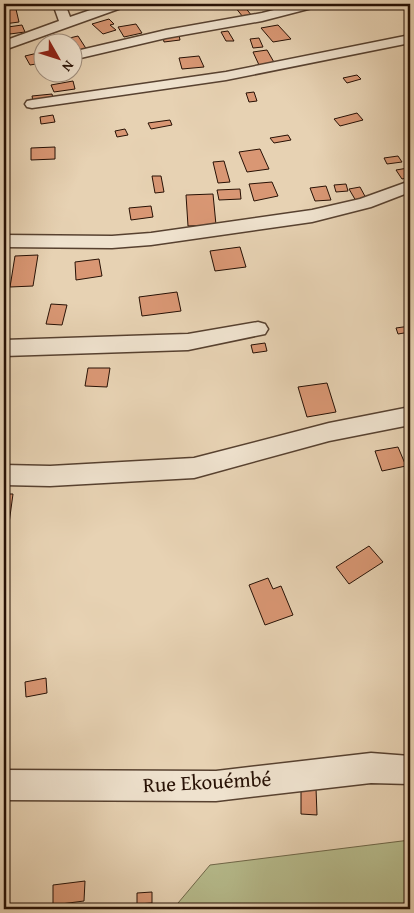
<svg xmlns="http://www.w3.org/2000/svg" width="414" height="913" font-family="'Gentium Book Plus',serif">
  <rect width="100%" height="100%" fill="#e7d2b3"/>
  <filter id="stains"><feTurbulence type="fractalNoise" baseFrequency=".004" numOctaves="4"/><feColorMatrix values="0 0 0 0 .2 0 0 0 0 .09 0 0 0 0 .02 0 0 0 .5 -.17"/></filter>
  <radialGradient id="worn" r=".72"><stop offset=".6" stop-color="#630" stop-opacity="0"/><stop offset="1" stop-color="#630" stop-opacity=".3"/></radialGradient>
  <path fill="#b6bb8c" stroke="#6e6648" d="M410 840V909H173L210 865Z"/>
  <path fill="#d99774" stroke="#271105" d="M15 5 19 22 4 24V7Z
    M244 6 252 16 243 17 235 7Z
    M109 19 114 24 110 25 116 30 103 34 92 24Z
    M136 24 142 33 124 37 118 27Z
    M22 25 25 32 10 34 8 27Z
    M278 25 291 39 273 42 261 28Z
    M228 31 234 41H226L221 32Z
    M179 35 180 40 164 42 163 37Z
    M78 36 87 50 72 53V42H62L61 40Z
    M259 38 263 47 253 48 250 39Z
    M267 50 275 64 259 65 253 52Z
    M42 52V63L30 65 25 56Z
    M199 56 204 67 182 69 179 58Z
    M357 75 361 79 347 83 343 78Z
    M73 81 75 89 54 92 51 85Z
    M254 92 257 101 249 102 246 93Z
    M52 94 53 98 33 101 32 96Z
    M357 113 363 120 340 126 334 119Z
    M53 115 55 122 41 124 40 117Z
    M170 120 172 125 151 129 148 123Z
    M125 129 128 135 117 137 115 131Z
    M288 135 291 140 274 143 270 138Z
    M55 147V159L31 160V148Z
    M260 149 269 169 247 172 239 152Z
    M398 156 402 162 387 164 384 158Z
    M224 161 230 182 218 183 213 162Z
    M408 168 410 177 402 179 396 170Z
    M152 176H161L164 192 155 193Z
    M272 182 278 196 254 201 249 184Z
    M346 184 348 191 336 192 334 185Z
    M326 186 331 200 315 201 310 188Z
    M360 187 367 200 356 201 349 189Z
    M240 189 241 199 219 200 217 190Z
    M213 194 216 225 188 226 186 195Z
    M151 206 153 217 131 220 129 208Z
    M240 247 246 267 215 271 210 251Z
    M38 255 33 286 10 287 15 256Z
    M99 259 102 276 76 280 75 262Z
    M177 292 181 311 142 316 139 297Z
    M51 304 67 305 62 325 46 324Z
    M410 326V332L398 334 396 328Z
    M265 343 267 351 253 353 251 345Z
    M88 368H110L107 387 85 386Z
    M327 383 336 412 307 417 298 387Z
    M398 447 406 466 382 471 375 451Z
    M4 494H13L8 531H4Z
    M369 546 383 562 349 584 336 567Z
    M268 578 273 589 281 586 293 615 265 625 249 585Z
    M46 678 47 693 26 697 25 682Z
    M301 788H316L317 815 301 814Z
    M85 881 84 901 53 905V885Z
    M152 892V903L137 904V893Z"/>
  <g fill="none" stroke-linecap="round" stroke-linejoin="round">
    <defs>
      <path id="minor" d="M53 4H65L70 17 108 4H125L124 7 4 50V41L59 21Z
        M298 4H317L316 7 262 21 166 38 72 60V52L166 30 262 13Z
        M410 35V43L226 80 32 108 27 107 25 104 27 101 32 100 226 72Z
        M410 181V192L371 207 312 222 151 245 112 248 4 247V235L112 236 151 233 312 210 360 199Z
        M258 322 265 324 268 329 265 334 188 350 4 356V340L188 334Z
        M410 407V425L329 441 194 478 50 486 4 485V465L50 466 194 458 329 423Z
        M371 753 410 756V784L371 783 216 801 4 800V770L216 771Z"/>
    </defs>
    <use href="#minor" stroke="#574130" stroke-width="3"/>
    <use href="#minor" fill="#efe2ce" fill-rule="evenodd"/>
  </g>
  <g text-anchor="middle" stroke-width="4.5" stroke-linejoin="round" paint-order="stroke">
    <g font-size="21" fill="#271105" stroke="#efe2ce">
      <text transform="translate(207 782) rotate(-3)" y="7">Rue Ekouémbé</text>
    </g>
  </g>
  <rect width="414" height="913" fill="none" stroke="#e7d2b3" stroke-width="20"/>
  <rect x="5" y="5" width="404" height="903" fill="none" stroke="#271105" stroke-width="2.5"/>
  <rect x="10" y="10" width="394" height="893" fill="none" stroke="#271105"/>
  <g transform="translate(58 58) rotate(129)"><circle r="24" fill="#efe2ce" stroke="#9f8e7e"/>
  <path d="M0-4L9 19L0 12L-9 19Z" fill="#8f2418"/>
  <text y="-8" font-size="14" font-weight="bold" text-anchor="middle" fill="#271105">N</text>
  </g>
  <rect width="100%" height="100%" filter="url(#stains)"/>
  <rect width="100%" height="100%" fill="url(#worn)"/>
</svg>
